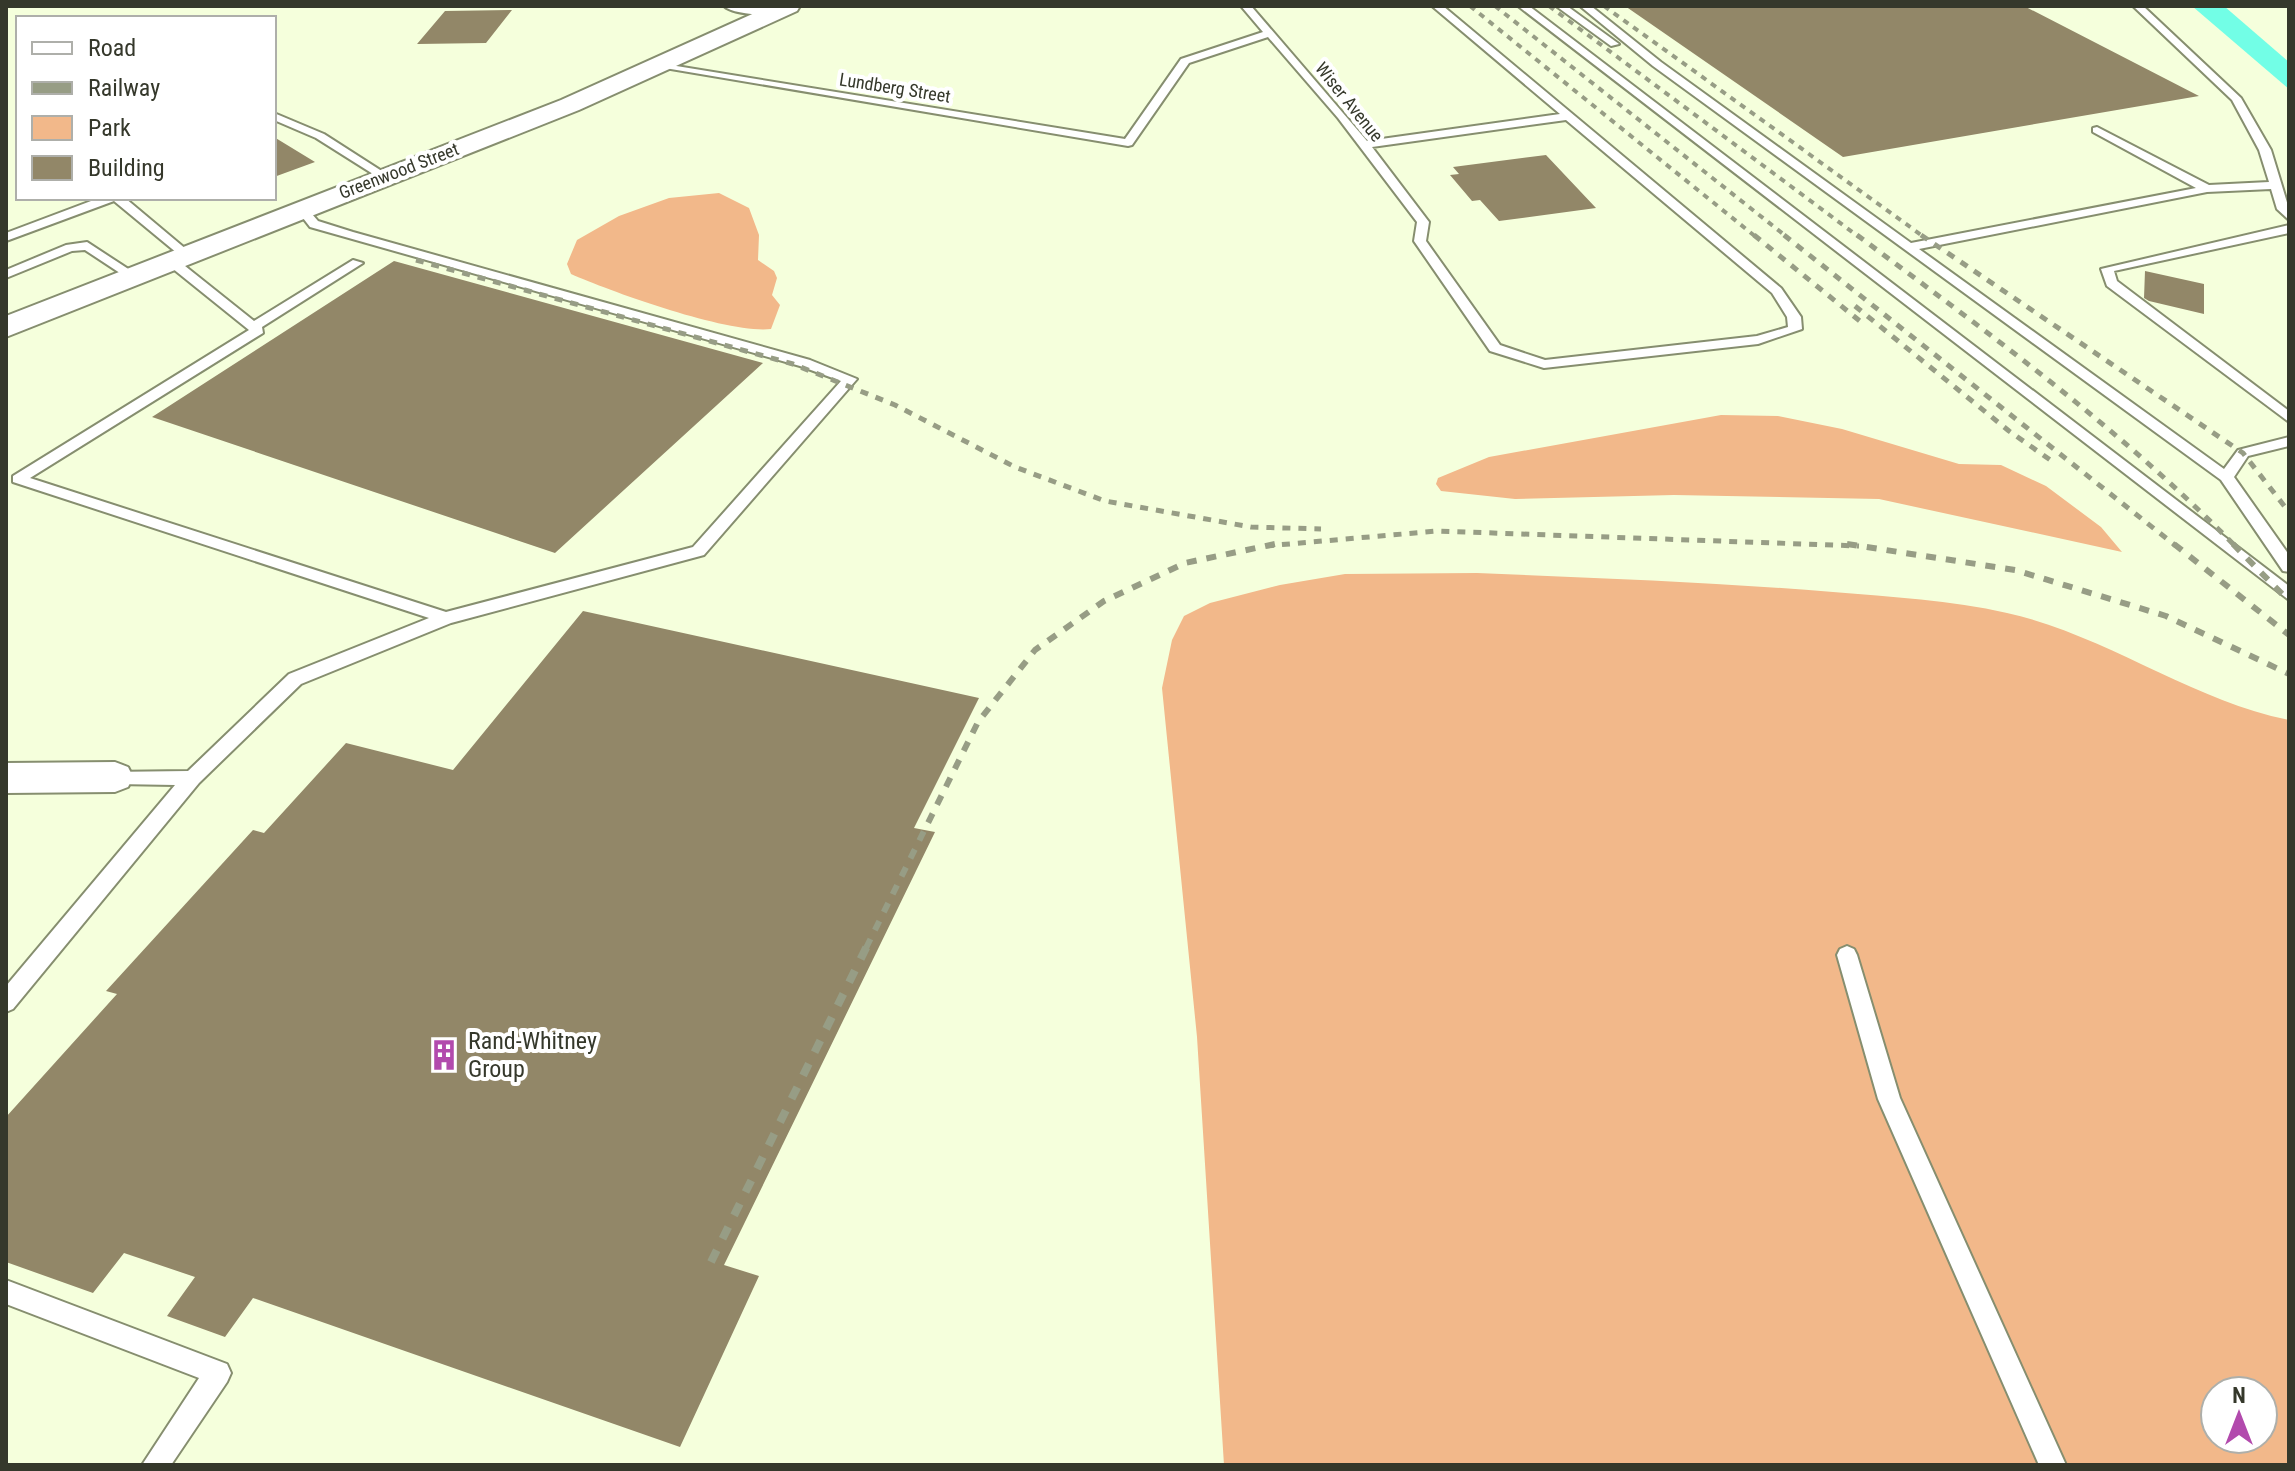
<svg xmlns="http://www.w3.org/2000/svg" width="2295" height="1471" font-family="'Roboto Condensed',sans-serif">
  <rect width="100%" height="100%" fill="#f5ffdc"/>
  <path fill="#f2b88a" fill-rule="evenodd" d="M719 193 749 208 759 235 758 260 774 271 777 278 772 295 780 305 771 329C728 334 612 292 571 274L567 264 577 240 619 216 669 198Z
    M1721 415 1778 416 1842 429 1959 464 2001 465 2046 486 2101 527 2122 552 1879 499 1674 495 1515 499 1441 491 1436 484 1438 478 1489 457Z
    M1477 573C1596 578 1715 582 1833 592 1891 597 1951 600 2007 613 2106 635 2190 700 2289 720V1465H1224L1197 1037 1162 688 1172 640 1184 616 1210 603 1280 585 1345 574ZM2215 1391H2263V1439H2215Z"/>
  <path fill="#72fee6" d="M2192 6H2224L2289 62V89Z"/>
  <path fill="#928768" d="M1625 6H2024L2199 96 1843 157Z
    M512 10 486 43 417 44 445 11Z
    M274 137 315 162 274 177Z
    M1546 155 1596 208 1499 221 1480 200 1472 201 1450 175 1459 174 1453 167Z
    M394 261 763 363 555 553 152 417Z
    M2145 271 2204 284V314L2149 301 2144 298Z
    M583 611 979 698 914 828 935 832 724 1265 759 1276 680 1447 253 1298 225 1337 167 1316 195 1277 124 1253 93 1293 6 1262V1117L117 994 106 991 253 830 264 833 346 743 453 770Z"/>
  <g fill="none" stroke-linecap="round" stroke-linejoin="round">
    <defs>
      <path id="service" d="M1241 6H1251L1367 141 1560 114 1432 6H1443L1781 288 1801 317 1802 329 1758 344 1544 368 1490 351 1414 241 1417 222 1338 118 1268 37 1189 63 1132 145 1128 146 653 66 658 63 1125 139 1181 59 1263 32ZM1566 120 1772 293 1787 317 1788 327 1757 336 1545 360 1500 345 1426 241 1429 222 1372 147Z
        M1518 6H1529L2289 586V600Z
        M1556 6H1567L1619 44 1611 46Z
        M1580 6H1591L1661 62 1911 243 2196 188 2093 132V128L2097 127 2209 185 2269 182 2259 150 2232 100 2133 6H2143L2241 98 2271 150 2289 209V220L2277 209 2271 189 2207 192 1919 249 2224 469 2238 450 2289 437V446L2248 456 2234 477 2289 555V572L2283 571 2221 480 1653 66Z
        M274 113 324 134 391 177 381 179 316 138 274 120Z
        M99 198H125L193 255 183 258 114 201 6 241V233Z
        M298 207H306L318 221 353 232 810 360 857 379 704 555 451 623 301 684 199 783 13 1009 6 1012V986L175 785 115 784 108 782 106 777 108 772 188 771 289 674 429 618 13 482V476L249 330 167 264V258H175L254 321 353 260 363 263 262 327 263 333 30 478 446 612 693 547 841 381 800 366 310 227 296 209Z
        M2289 225V233L2114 271 2117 281 2289 411V422L2107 286 2101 269Z
        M87 242 139 276 129 279 85 250 72 251 6 278V270L66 245Z
        M1847 946 1854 949 1857 955 1900 1098 2066 1465H2039L1878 1099 1837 955 1840 949Z
        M6 1280 227 1364 231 1373 227 1382 171 1465H142L199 1378 6 1304Z"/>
      <path id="minor" d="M724 6H793L794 8C783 18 735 16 724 6Z
        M115 762 128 767 133 777 128 787 115 792 6 793V763Z"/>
      <path id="secondary" d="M770 6H800L797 11 579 110 6 337V316L561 100Z"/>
    </defs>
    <use href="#service" stroke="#868e6f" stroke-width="4"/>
    <use href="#minor" stroke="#868e6f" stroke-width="4"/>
    <use href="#secondary" stroke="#868e6f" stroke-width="4"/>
    <use href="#service" fill="#fff" fill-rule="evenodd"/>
    <use href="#minor" fill="#fff" fill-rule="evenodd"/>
    <use href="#secondary" fill="#fff" fill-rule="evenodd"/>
    <path stroke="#979d85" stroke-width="4" stroke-dasharray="6 6" stroke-linecap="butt" d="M1470 6 1756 237
      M1495 6 1787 237
      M1549 6 1859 237
      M1604 6 1924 237"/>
    <path stroke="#979d85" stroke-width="5" stroke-dasharray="8 8" stroke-linecap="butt" d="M1754 235 1861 322
      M1784 235 2176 546
      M1857 235C1988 333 2120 428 2235 546
      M1921 235 2243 453 2289 512
      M416 260 793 364 895 405 1015 467 1105 501 1251 527 1321 529
      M1855 306 2009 431 2056 464
      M1266 546 1437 531 1859 546"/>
    <path stroke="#979d85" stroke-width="6" stroke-dasharray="10 10" stroke-linecap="butt" d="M1847 544 2015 570 2166 616 2289 674
      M2174 544 2289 635
      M2233 544 2289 601
      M866 948 978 722 1035 650 1104 601 1185 563 1275 544"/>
    <path stroke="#979d85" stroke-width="8" stroke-dasharray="13 13" stroke-linecap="butt" d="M711 1262 867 946"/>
  </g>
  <defs>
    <symbol id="building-bare" viewBox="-9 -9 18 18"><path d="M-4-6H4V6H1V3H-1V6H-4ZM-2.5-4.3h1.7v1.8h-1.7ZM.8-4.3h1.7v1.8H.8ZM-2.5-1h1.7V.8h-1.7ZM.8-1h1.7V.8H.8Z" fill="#b24aad" stroke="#fff" stroke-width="2.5" paint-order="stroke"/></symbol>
  </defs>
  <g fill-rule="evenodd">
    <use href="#building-bare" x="422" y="1033" width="44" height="44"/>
  </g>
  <g text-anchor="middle" stroke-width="8" stroke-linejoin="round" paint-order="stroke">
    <g font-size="18" fill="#35382b" stroke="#fff">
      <text transform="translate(895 88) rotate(9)" y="6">Lundberg Street</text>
      <text transform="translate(1349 102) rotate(51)" y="6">Wiser Avenue</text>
      <text transform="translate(399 171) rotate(-21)" y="6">Greenwood Street</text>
    </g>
    <g font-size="24" fill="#35382b" stroke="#fff" text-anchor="start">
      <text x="468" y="1049">Rand-Whitney<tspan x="468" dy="28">Group</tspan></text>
    </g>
  </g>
  <rect width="2295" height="1471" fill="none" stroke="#35382b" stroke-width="16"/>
  <rect x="16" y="16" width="260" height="184" fill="#ffffff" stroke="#aeafaa" stroke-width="2"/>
  <rect x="32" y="42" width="40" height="12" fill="#ffffff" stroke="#aeafaa" stroke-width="2"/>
  <text x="88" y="56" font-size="24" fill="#35382b">Road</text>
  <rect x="32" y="82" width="40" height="12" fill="#979d85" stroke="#aeafaa" stroke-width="2"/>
  <text x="88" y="96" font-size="24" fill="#35382b">Railway</text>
  <rect x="32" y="116" width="40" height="24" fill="#f2b88a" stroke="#aeafaa" stroke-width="2"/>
  <text x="88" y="136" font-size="24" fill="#35382b">Park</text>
  <rect x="32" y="156" width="40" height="24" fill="#928768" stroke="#aeafaa" stroke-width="2"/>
  <text x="88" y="176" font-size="24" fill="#35382b">Building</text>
  <g transform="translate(2239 1415)"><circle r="38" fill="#ffffff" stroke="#aeafaa" stroke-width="2"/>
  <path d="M0-6L14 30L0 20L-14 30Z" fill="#b24aad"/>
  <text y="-12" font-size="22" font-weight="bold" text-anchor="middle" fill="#35382b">N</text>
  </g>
</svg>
